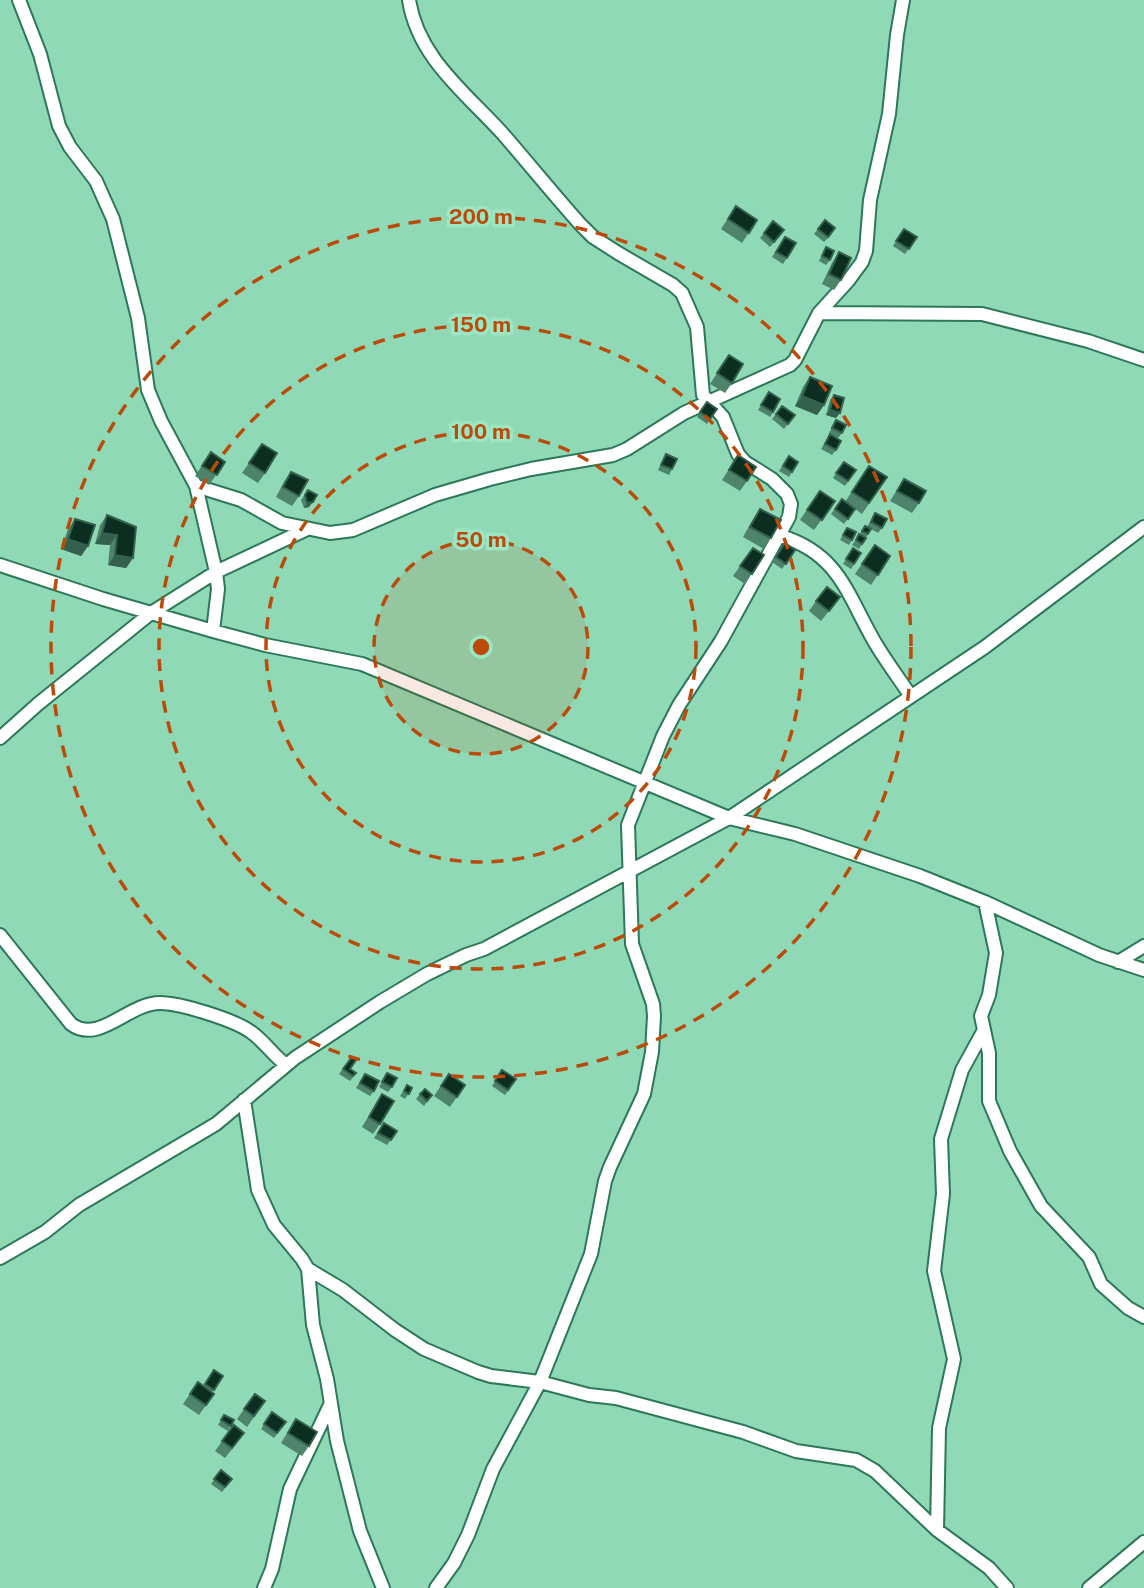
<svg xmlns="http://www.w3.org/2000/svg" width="1144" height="1588" font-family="'Public Sans',sans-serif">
  <rect width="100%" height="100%" fill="#8fd9b6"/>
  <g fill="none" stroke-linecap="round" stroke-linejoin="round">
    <defs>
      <path id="street" d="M19 0 40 54 59 126 70 147 96 181 113 219 138 318 148 390 161 421 196 486 216 572 218 589 213 631
        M409 0C418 58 466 93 503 134 529 164 554 195 580 224L593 237 618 253 673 285 682 293 697 327 703 395 723 417 738 454 745 462 772 479 787 494 791 504 789 517 721 641 679 705 663 736 628 825 632 944 653 1004 654 1016 652 1052 644 1094 610 1167 605 1181 591 1254 540 1382 493 1469 468 1535 454 1563 436 1588
        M819 313 982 314 1088 341 1144 360
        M196 486 241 500 282 523 330 533 353 530 435 495 490 479 531 469 613 455 627 449 684 413 790 365 795 360 819 313 848 281 862 262 866 251 870 200 889 114 897 35 903 0
        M781 536C839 554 847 594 874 641 885 660 898 677 910 695
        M0 565 103 599 213 631 265 645 362 664 729 818 795 834 920 876 985 902 1099 955 1144 970
        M0 738 38 704 151 613 216 572 307 529
        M985 902 996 953 989 995 981 1016 989 1053V1101L1010 1151 1041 1206 1089 1257 1101 1284 1128 1308 1144 1317
        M0 935 71 1024C99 1045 128 1003 160 1003 180 1003 235 1020 251 1032 264 1041 273 1055 286 1065
        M1118 962 1144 946
        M244 1100 258 1190 274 1225 302 1259 308 1269 313 1325 327 1379 337 1441 360 1531 383 1588
        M0 1258 45 1232 79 1205 216 1124 295 1058 380 1002 427 974 466 955 484 949 729 818 985 647 1144 527
        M308 1269 343 1290 395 1330 424 1349 478 1372 491 1376 540 1382 589 1395 616 1398 743 1432 796 1451 856 1460 875 1471 937 1530 989 1568 1007 1588
        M937 1530 939 1428 954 1359 934 1271 943 1194 941 1139 962 1070 984 1030
        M264 1588 272 1569 290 1489 330 1405
        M1089 1588 1144 1542"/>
    </defs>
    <use href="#street" stroke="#2d7859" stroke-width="16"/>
    <use href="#street" stroke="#fff" stroke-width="12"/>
  </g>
  <path fill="#4e846b" d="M736 206 757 220 742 243 721 229Z
    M825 220 832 234 824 242 814 234Z
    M904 229 917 237 905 254 893 246Z
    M764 233 780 235 770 247 760 238Z
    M785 237 796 243 783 264 772 257Z
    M826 247 830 260 826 265 819 261Z
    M839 252 841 280 834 290 822 284 832 263Z
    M729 355 732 383 725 393 710 384Z
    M810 377 824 405 817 415 795 406 803 387Z
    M769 392 773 412 770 417 758 410Z
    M834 395 836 418 826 415 830 400Z
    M707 402 710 419 707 424 697 417Z
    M782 406 795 415 784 429 772 419Z
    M836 420 842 433 838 438 829 433Z
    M830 434 836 450 832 455 821 449Z
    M262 444 265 473 258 483 242 473Z
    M211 452 225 462 209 485 195 476Z
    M666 454 672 469 669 475 658 470Z
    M738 455 747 481 740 491 722 480Z
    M789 456 798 462 789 477 779 471Z
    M844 462 856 470 845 486 833 478Z
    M869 466 887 477 862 514 854 508 855 509 844 524 831 514 842 499 845 502Z
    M291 472 299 496 292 506 276 497 284 482Z
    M904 479 919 503 912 513 890 501Z
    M308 490 309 507 304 508 301 500Z
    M820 491 835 501 814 530 800 520Z
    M760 509 771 538 764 549 743 537 753 519Z
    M875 513 882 528 878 533 871 529 859 549 852 545 865 526 867 527Z
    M107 515 133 558 126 568 108 565 110 545 95 544 100 525Z
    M75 519 88 546 81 556 61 549 68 529Z
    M847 528 852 540 849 545 840 540Z
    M785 543 795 550 782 569 772 562Z
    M875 545 890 556 871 585 855 574Z
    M753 548 764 555 745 584 733 576Z
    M853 548 861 553 851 569 843 564Z
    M840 597 821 621 809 611 816 601Z
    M352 1057 350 1069 356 1073 350 1081 339 1074Z
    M502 1070 516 1079 505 1095 492 1086Z
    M387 1073 392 1087 388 1092 379 1087Z
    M365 1074 374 1091 370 1096 356 1088Z
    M449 1074 465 1085 450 1107 434 1096Z
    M412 1088 405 1099 400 1096 404 1090Z
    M382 1094 380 1124 373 1134 362 1127Z
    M420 1094 432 1095 424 1106 416 1099Z
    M384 1123 397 1131 387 1145 374 1138Z
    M214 1370 223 1376 212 1392 214 1394 199 1415 183 1404 198 1382 203 1386Z
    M255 1394 265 1401 247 1427 237 1419Z
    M272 1412 286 1422 274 1438 261 1429Z
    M224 1415 234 1420 228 1431 218 1425Z
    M296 1419 309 1446 302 1456 281 1443Z
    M234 1425 237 1443 225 1458 215 1451Z
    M221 1470 232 1479 222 1492 211 1484Z"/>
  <path fill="#33614d" d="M802 396 824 405 817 415 795 406Z
    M830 410 840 413 836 418 826 415Z
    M313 502 309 507 304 508 307 503Z
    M102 533 117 535 110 545 95 544Z
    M68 539 88 546 81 556 61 549Z
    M115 555 133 558 126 568 108 565Z"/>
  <path fill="#0c2e20" stroke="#33614d" stroke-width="2" d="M736 206 757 220 749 233 728 219Z
    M825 220 835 228 828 237 818 229Z
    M773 221 784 230 774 242 764 233Z
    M904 229 917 237 909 249 896 241Z
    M785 237 796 243 787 258 776 252Z
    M826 247 834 251 830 260 822 256Z
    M839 252 851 258 841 280 829 274Z
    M729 355 743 364 732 383 717 373Z
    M810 377 832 386 824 405 802 396Z
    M769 392 780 399 773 412 761 405Z
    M834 395 844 398 840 413 830 410Z
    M707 402 717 409 710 419 700 412Z
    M782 406 795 415 788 424 776 414Z
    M836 420 846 425 842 433 832 428Z
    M830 434 841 441 836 450 825 444Z
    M262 444 277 453 265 473 249 463Z
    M211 452 225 462 217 475 202 466Z
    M666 454 677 459 672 469 661 465Z
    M738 455 756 467 747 481 729 470Z
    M789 456 798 462 792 472 783 466Z
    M844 462 856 470 848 481 836 473Z
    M869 466 887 477 869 503 852 492Z
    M291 472 308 480 299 496 283 487Z
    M904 479 926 491 919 503 897 491Z
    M308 490 317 495 313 502 307 503 305 495Z
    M820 491 835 501 822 520 807 510Z
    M842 499 855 509 848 519 835 509Z
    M760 509 781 520 771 538 750 527Z
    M875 513 887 519 882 528 871 522Z
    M107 515 136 527 133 558 115 555 117 535 102 533Z
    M75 519 95 525 88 546 68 539Z
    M865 526 871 529 868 534 862 531Z
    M847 528 856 532 852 540 843 535Z
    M859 534 866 538 862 544 856 540Z
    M785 543 795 550 786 564 776 557Z
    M875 545 890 556 878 575 862 564Z
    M753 548 764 555 752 574 740 566Z
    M853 548 861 553 854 564 846 559Z
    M827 587 840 597 829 611 816 601Z
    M352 1057 356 1060 350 1069 356 1073 353 1076 343 1069Z
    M502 1070 516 1079 508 1090 495 1081Z
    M387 1073 397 1078 392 1087 382 1082Z
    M365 1074 379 1081 374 1091 360 1083Z
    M449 1074 465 1085 457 1097 441 1086Z
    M407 1085 412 1088 409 1094 404 1091Z
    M425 1089 432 1095 427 1101 420 1094Z
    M382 1094 394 1101 380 1124 369 1117Z
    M384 1123 397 1131 391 1140 378 1133Z
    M214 1370 223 1376 214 1390 205 1384Z
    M198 1382 214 1394 206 1405 190 1394Z
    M255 1394 265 1401 254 1416 244 1409Z
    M272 1412 286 1422 277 1433 264 1424Z
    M224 1415 234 1420 231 1426 221 1420Z
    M296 1419 317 1432 309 1446 288 1433Z
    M234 1425 244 1433 232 1448 222 1441Z
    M221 1470 232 1479 225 1487 214 1479Z"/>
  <circle cx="481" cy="647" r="107" fill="#ba4b0b" fill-opacity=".12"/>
  <g fill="none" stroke="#ba4b0b" stroke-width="3.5" stroke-dasharray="12 9">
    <circle cx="481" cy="647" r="107"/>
    <circle cx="481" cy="647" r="215"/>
    <circle cx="481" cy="647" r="322"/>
    <circle cx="481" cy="647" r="430"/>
  </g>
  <circle cx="481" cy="647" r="10" fill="#ba4b0b" stroke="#9ce6c3" stroke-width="3.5"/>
  <g font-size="21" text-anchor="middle" font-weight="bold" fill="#ba4b0b" stroke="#9ce6c3" stroke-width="7" stroke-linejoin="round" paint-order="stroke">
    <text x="481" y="224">200 m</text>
    <text x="481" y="332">150 m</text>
    <text x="481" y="439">100 m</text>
    <text x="481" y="547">50 m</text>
  </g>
</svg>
